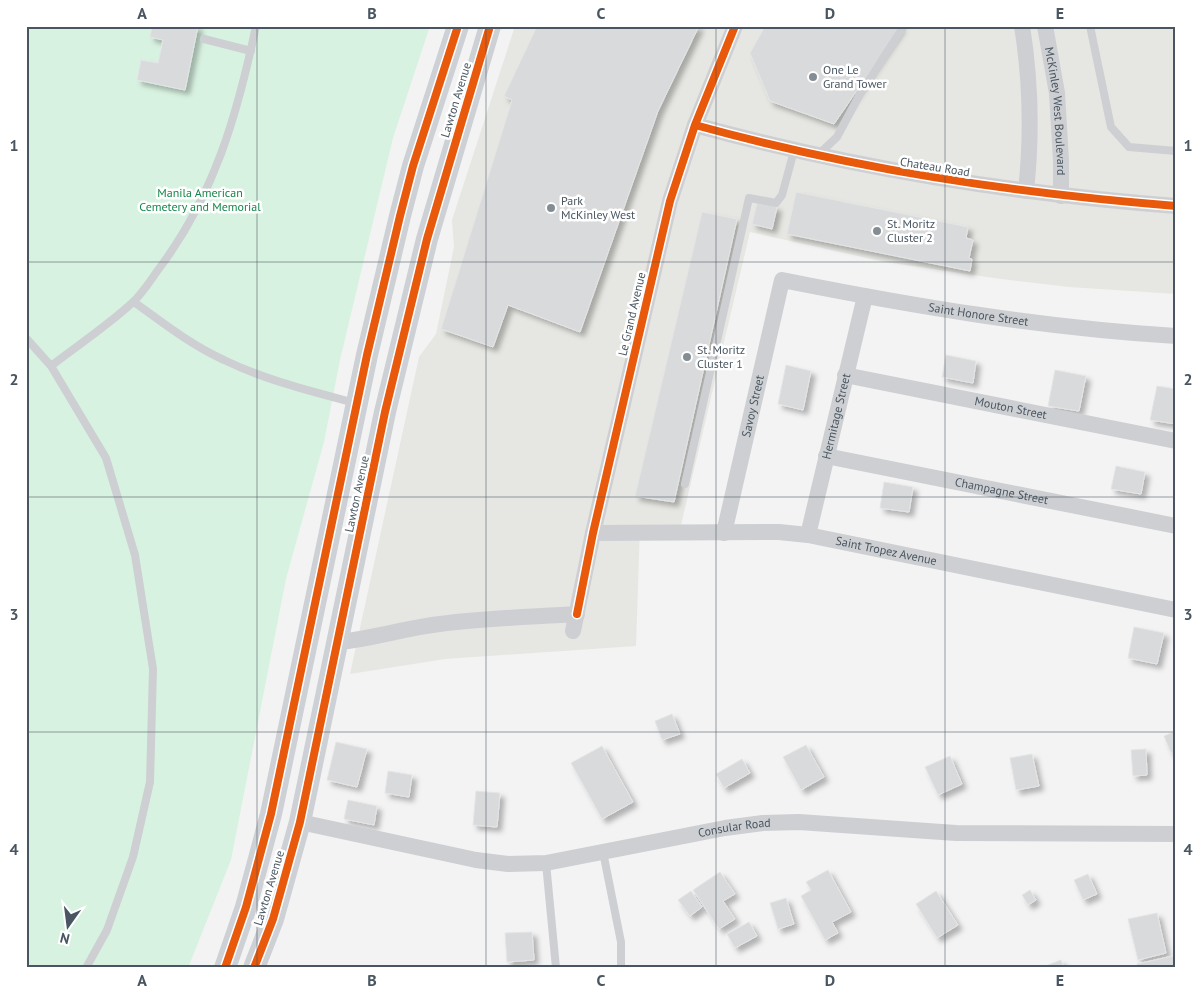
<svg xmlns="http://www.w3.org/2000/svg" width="1202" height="994" font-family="'PT Sans',sans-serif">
  <defs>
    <filter id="shadow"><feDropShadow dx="4.5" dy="4.5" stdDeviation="2.5" flood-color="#0004"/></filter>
  </defs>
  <rect width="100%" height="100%" fill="#f3f3f3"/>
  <path fill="#e6e6e2" d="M515 26H1176V294L1069 287 1001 279 885 262 750 232 681 525H640L636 646 445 659 350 674 419 357 436 334 454 247 452 220Z"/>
  <path fill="#d8f2e1" d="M26 26H430L393 138 340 360 324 442 286 579 231 860 188 968H26Z"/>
  <path fill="#d9dadb" stroke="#e4e5e6" filter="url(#shadow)" d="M152 26H198L185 90 137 80 141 60 158 63 163 40 150 37Z
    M537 26H699L658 111 580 332 508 305 493 347 441 329 512 100 504 96Z
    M765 26H901L834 124 770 101 750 53Z
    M796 192 968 227 966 238 973 240 969 258 972 259 970 271 787 234Z
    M757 203 777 207 772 229 752 224Z
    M702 212 737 219 674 502 635 496Z
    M946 355 976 361 973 383 942 377Z
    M786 365 811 371 803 410 778 404Z
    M1055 370 1086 376 1079 411 1048 406Z
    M1157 386 1176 389V424L1150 420Z
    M1116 466 1145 472 1141 494 1111 489Z
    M884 482 913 487 909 512 880 508Z
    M1134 627 1164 633 1157 664 1128 658Z
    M672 714 680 734 662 740 655 721Z
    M1176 731V751L1171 753 1164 736Z
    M336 742 367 749 357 787 327 780Z
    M806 745 824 777 801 790 783 757Z
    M602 746 633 802 602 819 571 763Z
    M1146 749 1147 775 1133 776 1131 750Z
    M1032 754 1039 786 1016 790 1010 758Z
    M950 756 962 784 938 795 925 767Z
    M742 759 750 773 724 788 716 774Z
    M388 771 412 775 409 797 385 793Z
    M476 791 500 793 497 827 473 825Z
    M348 800 377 806 374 825 344 819Z
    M828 870 851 912 832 922 838 933 825 940 801 896 811 890 806 882Z
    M720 872 735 894 723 901 735 919 719 929 693 890Z
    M1088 874 1097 894 1083 900 1074 880Z
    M1030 890 1036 900 1028 905 1022 895Z
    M691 891 702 907 690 916 678 900Z
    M936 891 958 925 937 938 916 904Z
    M786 898 794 924 778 929 770 903Z
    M1157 913 1166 953 1138 960 1128 919Z
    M749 922 757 936 735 948 727 934Z
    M532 932 534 960 507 962 505 933Z
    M1173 956 1176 968H1138L1137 964Z
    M1061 960 1064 968H1040Z"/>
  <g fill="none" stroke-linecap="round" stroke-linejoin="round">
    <path stroke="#cdcfd2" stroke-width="8" d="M1090 26 1111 127 1129 147 1176 151
      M204 39 251 51
      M819 154 837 137 860 94 904 26
      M134 302C163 323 191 345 224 360 265 380 311 391 355 403
      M26 338 51 366 106 458 135 555 153 669 150 782 133 857 107 930 86 968
      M51 366C78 345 107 326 132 303 142 294 150 281 158 270 214 196 237 116 256 26
      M685 484 749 198 776 203 782 195 794 151
      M603 852 621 942V968
      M546 863 556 968"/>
    <g stroke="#cdcfd2" stroke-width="16">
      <path d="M1022 26C1031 82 1032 135 1026 191"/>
      <path id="s1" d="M1045 26 1057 93 1061 161V196"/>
      <path d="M695 125C855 169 1011 193 1176 206"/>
      <path id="s2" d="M845 375 1176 441"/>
      <path id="s3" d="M826 456 1176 526"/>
      <path id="s4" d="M593 533 779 532 808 535 1176 610"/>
      <path id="s5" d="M724 533 782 280C912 306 1043 328 1176 336"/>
      <path id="s6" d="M808 535 865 296"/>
      <path d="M573 631 593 533 670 201 695 125 735 26"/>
      <path d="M338 642C372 639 405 628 440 624 485 618 532 617 577 614"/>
      <path id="s7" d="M300 822 476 860 508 864 546 863 725 828 763 823 799 822 956 833 1176 834"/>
    </g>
    <path stroke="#cdd0d4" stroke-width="22" d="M225 968 246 907 271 814 367 355 400 216 413 166 458 26
      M254 968 273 919 300 822 385 412 427 239 490 26"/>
    <defs>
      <path id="cycleway" d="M695 125C855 169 1011 193 1176 206
        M577 614 593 533 670 201 695 125 735 26
        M225 968 246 907 271 814 367 355 400 216 413 166 458 26
        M254 968 273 919 300 822 385 412 427 239 490 26"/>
    </defs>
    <use href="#cycleway" stroke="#fff" stroke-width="11"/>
    <use href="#cycleway" stroke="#e8590c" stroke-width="8"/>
  </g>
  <path fill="none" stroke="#495661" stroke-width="1" stroke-opacity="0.55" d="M257 26V968M486 26V968M716 26V968M945 26V968M26 262H1176M26 497H1176M26 732H1176"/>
  <g fill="#848d94" stroke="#fff" stroke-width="2">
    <circle cx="813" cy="77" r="5"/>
    <circle cx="551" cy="208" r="5"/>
    <circle cx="877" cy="231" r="5"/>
    <circle cx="687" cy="357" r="5"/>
  </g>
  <g text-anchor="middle" stroke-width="5" stroke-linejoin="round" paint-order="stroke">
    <g font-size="12" fill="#495661" stroke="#fff" text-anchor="start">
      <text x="823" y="74">One Le<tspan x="823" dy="14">Grand Tower</tspan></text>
      <text x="561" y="205">Park<tspan x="561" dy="14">McKinley West</tspan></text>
      <text x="887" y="228">St. Moritz<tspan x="887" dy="14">Cluster 2</tspan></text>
      <text x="697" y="354">St. Moritz<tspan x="697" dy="14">Cluster 1</tspan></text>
    </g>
    <g font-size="12" fill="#495661" stroke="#fff">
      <text transform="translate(456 100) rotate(-73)" y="4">Lawton Avenue</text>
      <text dy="4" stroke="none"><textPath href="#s1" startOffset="86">McKinley West Boulevard</textPath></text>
      <text transform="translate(935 167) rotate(9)" y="4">Chateau Road</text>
      <text transform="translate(632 314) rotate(-77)" y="4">Le Grand Avenue</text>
      <text dy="4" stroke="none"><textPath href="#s5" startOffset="459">Saint Honore Street</textPath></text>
      <text dy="4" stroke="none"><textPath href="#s5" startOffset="130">Savoy Street</textPath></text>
      <text dy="4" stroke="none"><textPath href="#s2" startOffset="169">Mouton Street</textPath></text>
      <text dy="4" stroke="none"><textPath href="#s6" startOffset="122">Hermitage Street</textPath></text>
      <text dy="4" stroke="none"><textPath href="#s3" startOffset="179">Champagne Street</textPath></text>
      <text transform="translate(357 494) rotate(-78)" y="4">Lawton Avenue</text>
      <text dy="4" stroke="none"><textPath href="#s4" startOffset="295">Saint Tropez Avenue</textPath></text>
      <text dy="4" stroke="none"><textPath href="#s7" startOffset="442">Consular Road</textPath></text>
      <text transform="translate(269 888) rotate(-73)" y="4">Lawton Avenue</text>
    </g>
    <g font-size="12" fill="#14874a" stroke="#fff">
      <text x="200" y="197">Manila American<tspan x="200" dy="14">Cemetery and Memorial</tspan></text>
    </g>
  </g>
  <rect width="1202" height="994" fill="none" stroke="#ffffff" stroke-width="55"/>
  <g transform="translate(68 926) rotate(194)" stroke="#ffffff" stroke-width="4" paint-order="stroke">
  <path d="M0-4L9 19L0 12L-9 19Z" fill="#495661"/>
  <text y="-8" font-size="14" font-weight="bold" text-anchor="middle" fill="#495661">N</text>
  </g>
  <rect x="28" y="28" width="1146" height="938" fill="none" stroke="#495661" stroke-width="2"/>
  <g font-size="16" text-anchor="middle" font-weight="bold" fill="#495661">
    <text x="142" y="19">A</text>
    <text x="372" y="19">B</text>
    <text x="601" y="19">C</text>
    <text x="830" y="19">D</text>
    <text x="1060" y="19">E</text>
    <text x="14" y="151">1</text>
    <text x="1188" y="151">1</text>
    <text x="14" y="385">2</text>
    <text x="1188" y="385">2</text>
    <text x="14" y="620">3</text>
    <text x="1188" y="620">3</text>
    <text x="14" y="855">4</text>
    <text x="1188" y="855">4</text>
    <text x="142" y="986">A</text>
    <text x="372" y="986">B</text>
    <text x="601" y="986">C</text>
    <text x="830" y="986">D</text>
    <text x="1060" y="986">E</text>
  </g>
</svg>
